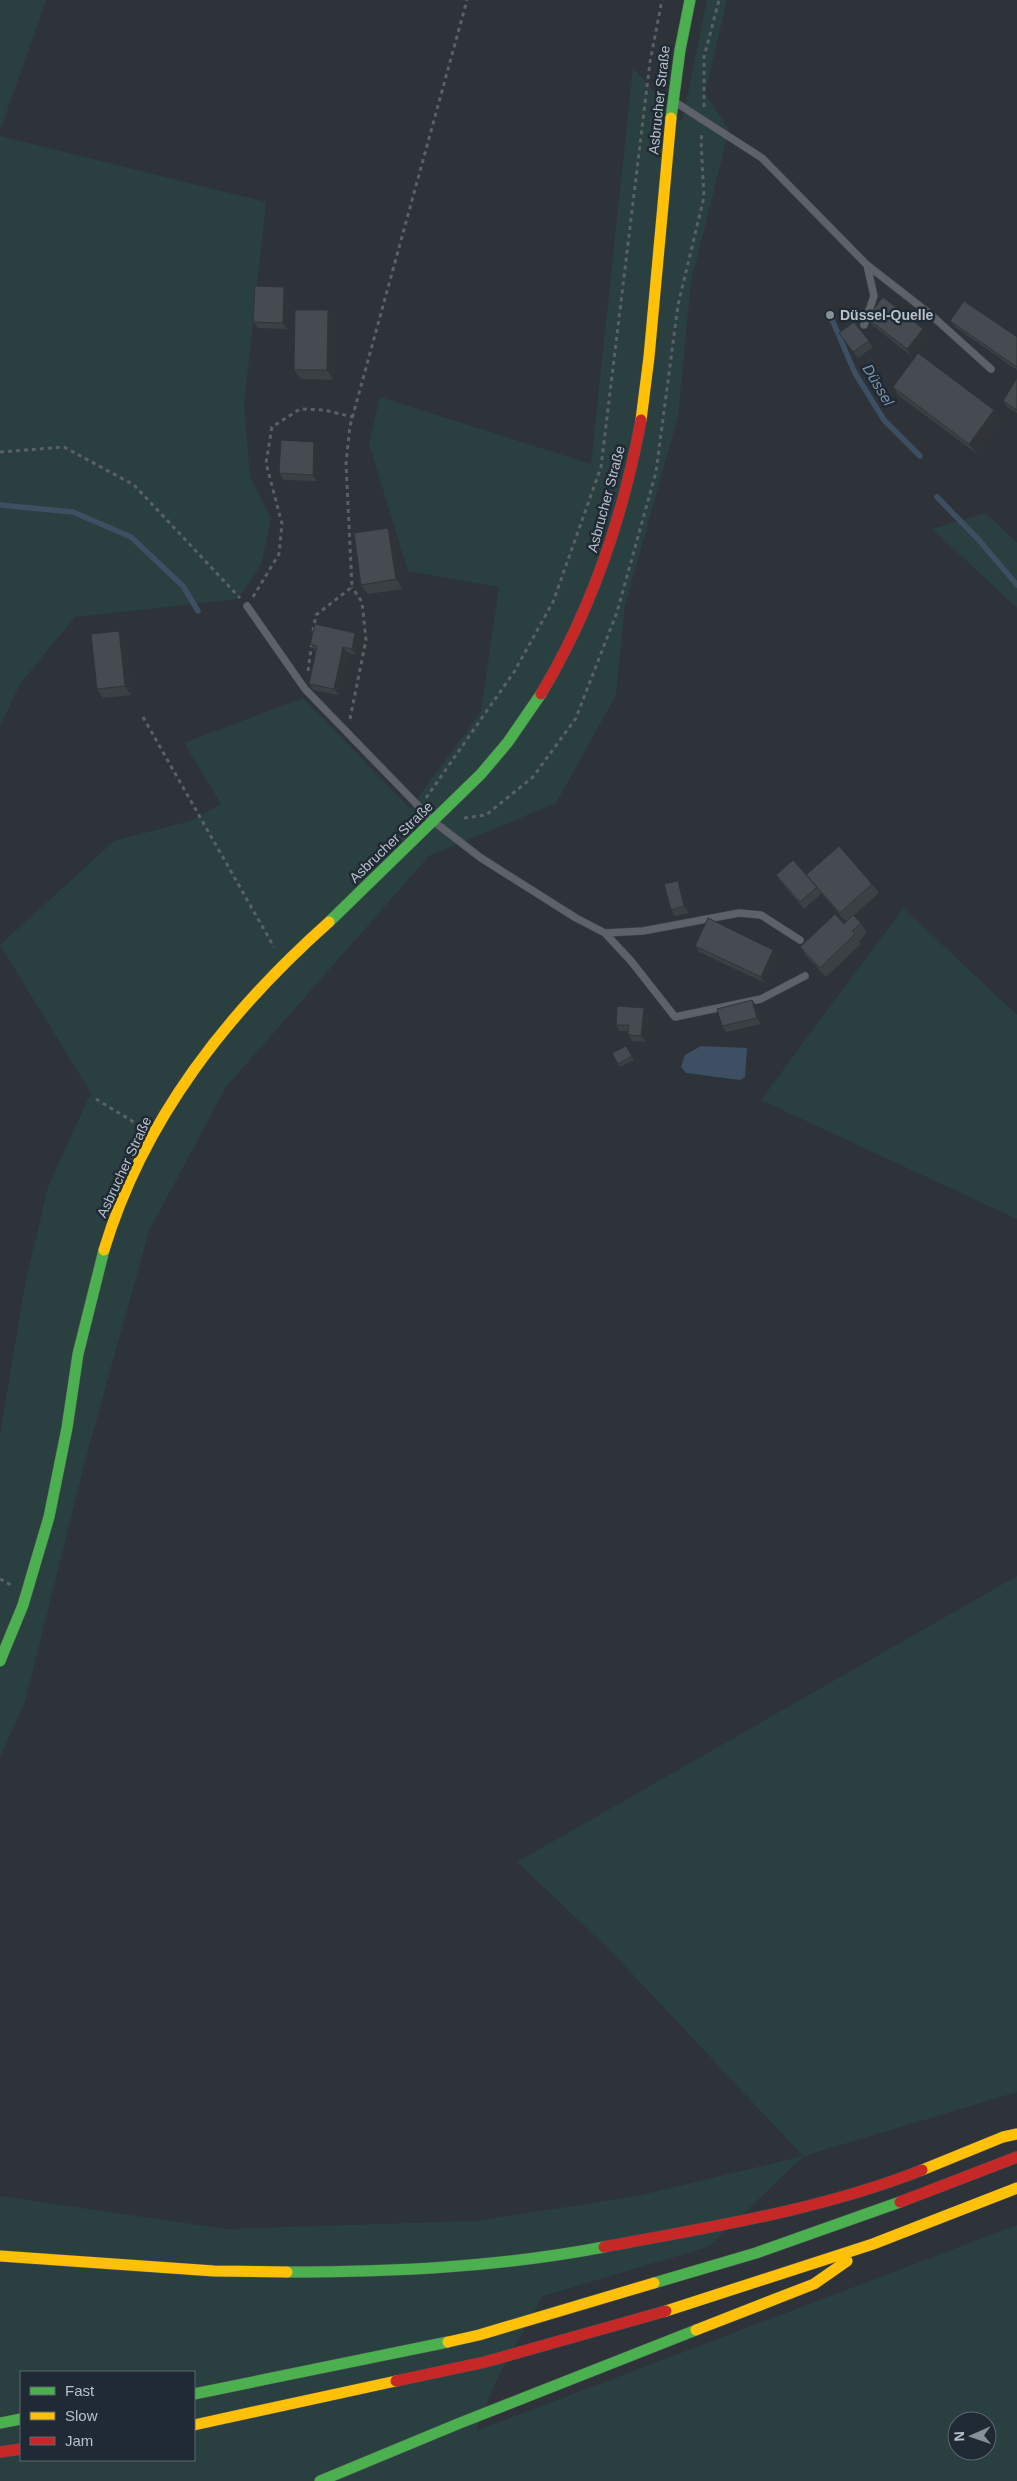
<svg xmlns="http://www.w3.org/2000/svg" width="1017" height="2481" font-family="Helvetica,sans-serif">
  <rect width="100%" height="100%" fill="#2d3339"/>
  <path fill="#2a3f40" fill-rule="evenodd" d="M0 0H46L0 131Z
    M707 0H727L705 93 729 130 691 282 678 416 625 606 616 695 556 803 429 856 226 1087 149 1231 85 1461 25 1702 0 1757V1435L25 1284 48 1187 91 1093 0 945 114 841 190 821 221 804 184 743 303 698 410 808 481 712 499 587 408 571 369 444 380 397 591 464 633 68 682 122Z
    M0 136 266 202 244 405 250 477 271 519 261 565 238 599 75 617 20 684 0 726Z
    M986 513 1017 543V608L932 529Z
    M903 908 1017 1015V1219L761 1100Z
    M1017 1576V2092L804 2156 708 2247 543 2296 496 2381 476 2431 1017 2225V2481H0V2196L226 2229 475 2221 637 2196 803 2156 609 1949 517 1862ZM21 2372H194V2460H21ZM957 2421H987V2451H957Z"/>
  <path fill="#3d4f63" d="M701 1046 747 1048 745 1077 740 1080 686 1073 681 1067 685 1055Z"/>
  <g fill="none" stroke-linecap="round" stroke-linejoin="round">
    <path stroke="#3d4f63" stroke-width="5.5" d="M830 315 855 373 884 420 920 456
      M937 497 978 539 1017 585
      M0 505 73 512 131 537 183 586 198 611"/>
    <defs>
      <path id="lane" d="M675 102 762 158 867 265 930 314 991 369
        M864 325 874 296 867 265
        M247 606 305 689 433 821 481 858 576 918 605 933 643 931 739 913 761 915 800 940
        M605 933 631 961 675 1017 761 999 805 976"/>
      <path id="fast" d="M671 118 680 50 690 0
        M329 922 481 774 508 742 541 694
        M0 1661 23 1605 49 1517 67 1428 78 1354 104 1250
        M287 2272C393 2272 499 2267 604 2247
        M654 2283 756 2253 900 2202
        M194 2394 448 2342
        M0 2423 21 2419
        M320 2481 460 2423 696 2330"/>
      <path id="slow" d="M641 420 649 357 671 118
        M104 1250C144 1118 228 1012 329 922
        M922 2170 1003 2137 1017 2134
        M0 2256 214 2271 287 2272
        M666 2311 873 2244 1017 2188
        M696 2330 814 2284 847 2261
        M448 2342 479 2335 654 2283
        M194 2425 396 2381"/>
      <path id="jam" d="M541 694C592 609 623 517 641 420
        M900 2202 1017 2157
        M604 2247C710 2227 821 2210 922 2170
        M396 2381 485 2362 666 2311
        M0 2452 21 2449"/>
    </defs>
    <use href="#lane" stroke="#4b4f54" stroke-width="8"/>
    <use href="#fast" stroke="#4b4f54" stroke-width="12"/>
    <use href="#slow" stroke="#4b4f54" stroke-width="12"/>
    <use href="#jam" stroke="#4b4f54" stroke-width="12"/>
    <path stroke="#5a6064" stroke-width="3" stroke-dasharray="4 4" stroke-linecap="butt" d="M704 107V57L719 0
      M0 452 64 447 134 485 240 598
      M253 597 279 554 282 524 266 463 272 427 300 409 324 410 353 417
      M313 631 316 615 352 587 346 463 350 426 467 0
      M308 671 312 642
      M143 717 274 947
      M350 719 366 640 362 602 352 587
      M426 798 514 672 553 602 601 467 650 62 662 0
      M464 818 486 815 533 777 576 718 617 612 656 472 678 305 704 197 701 141 702 133
      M96 1099 137 1124
      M0 1579 11 1585"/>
    <use href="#lane" stroke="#5d6268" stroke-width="7"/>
    <use href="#fast" stroke="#4caf50" stroke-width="11"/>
    <use href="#slow" stroke="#ffc107" stroke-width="11"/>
    <use href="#jam" stroke="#c62828" stroke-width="11"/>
  </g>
  <path fill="#3b4045" d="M284 287 288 293 287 329 258 328 253 322Z
    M328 310 335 319 333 380 301 379 294 370Z
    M867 318 923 329 927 335 911 356 871 324Z
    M950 321 1017 337V370L955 327Z
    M854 322 873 347 858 358 839 333Z
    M1017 378V413L1007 407 1003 401Z
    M893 387 994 410 1001 420 976 453 899 396Z
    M319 448 317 481 284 480 279 473Z
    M388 528 395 537 403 589 368 594 361 585Z
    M359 639 356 655 348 653 339 695 313 690 309 684 316 651H315L310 644Z
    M126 640 131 695 103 698 97 689Z
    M776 875 872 884 879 893 853 916 861 923 867 933 859 941 861 944 826 977 806 956 800 947 844 924 846 922 820 892 821 894 804 909 780 881Z
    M678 881 682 887 689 913 675 916 671 910Z
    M695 946 778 956 765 983 699 952Z
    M752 1000 757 1007 761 1024 726 1032 722 1026Z
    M644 1008 648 1014 646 1042 632 1041 628 1035V1031H620L616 1025Z
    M628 1049 634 1060 620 1067 618 1064Z"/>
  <path fill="#303438" d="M284 287 288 293 287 329 283 323Z
    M328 310 335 319 333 380 327 370Z
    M923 329 927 335 911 356 907 349Z
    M994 410 1001 420 976 453 969 444Z
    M314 442 319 448 317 481 313 475Z
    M388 528 395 537 403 589 396 579Z
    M119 631 126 640 131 695 125 686Z
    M355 633 359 639 356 655 352 649Z
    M343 647 348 653 339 695 334 689Z
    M678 881 682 887 689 913 684 906Z
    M773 950 778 956 765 983 761 977Z
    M752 1000 757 1007 761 1024 757 1018Z
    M644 1008 648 1014 646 1042 641 1036Z"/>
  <path fill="#454b50" stroke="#303438" d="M255 286 284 287 283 323 253 322Z
    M883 297 923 329 907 349 867 318Z
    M964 301 1017 337V367L950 321Z
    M295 310H328L327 370H294Z
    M854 322 869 341 853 352 839 333Z
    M918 353 994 410 969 444 893 387Z
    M1017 378V410L1003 401Z
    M281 440 314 442 313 475 279 473Z
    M388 528 396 579 361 585 354 533Z
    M315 624 355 633 352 649 343 647 334 689 309 684 317 646 310 644Z
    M119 631 125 686 97 689 91 634Z
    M839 846 872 884 840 913 806 875Z
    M793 860 817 887 800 902 776 875Z
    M678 881 684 906 671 910 664 884Z
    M835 914 844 924 853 915 861 923 852 931 855 934 820 968 800 947Z
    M708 918 773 950 761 977 695 946Z
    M752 1000 757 1018 722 1026 717 1009Z
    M617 1006 644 1008 641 1036 628 1035 629 1025H616Z
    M626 1046 632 1056 618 1064 612 1053Z"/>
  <circle fill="#878f97" stroke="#202a34" stroke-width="2" cx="830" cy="315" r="5"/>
  <g text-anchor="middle" stroke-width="5" stroke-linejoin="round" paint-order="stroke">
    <g font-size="14" fill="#b8c0ca" stroke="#202a34">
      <text transform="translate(659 100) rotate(-84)" y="5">Asbrucher Straße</text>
      <text transform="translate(606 499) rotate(-75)" y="5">Asbrucher Straße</text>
      <text transform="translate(391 842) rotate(-44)" y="5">Asbrucher Straße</text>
      <text transform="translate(124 1167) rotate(-65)" y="5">Asbrucher Straße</text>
    </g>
    <g font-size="14" font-weight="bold" fill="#b8c0ca" stroke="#202a34" text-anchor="start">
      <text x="840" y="320">Düssel-Quelle</text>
    </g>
    <g font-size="15" font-style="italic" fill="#7b93aa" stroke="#202a34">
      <text transform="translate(878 385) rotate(59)" y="5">Düssel</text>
    </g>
  </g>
  <rect x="20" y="2371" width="175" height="90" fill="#202a34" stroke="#5d6670"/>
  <rect x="30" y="2387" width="25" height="8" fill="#4caf50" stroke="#5d6670"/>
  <text x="65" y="2396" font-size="15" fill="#b8c0ca">Fast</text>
  <rect x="30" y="2412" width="25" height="8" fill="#ffc107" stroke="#5d6670"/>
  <text x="65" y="2421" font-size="15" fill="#b8c0ca">Slow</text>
  <rect x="30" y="2437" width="25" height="8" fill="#c62828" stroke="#5d6670"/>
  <text x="65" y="2446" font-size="15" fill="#b8c0ca">Jam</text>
  <g transform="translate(972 2436) rotate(268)"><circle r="24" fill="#202a34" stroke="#5d6670"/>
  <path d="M0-4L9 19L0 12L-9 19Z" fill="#878f97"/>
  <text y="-8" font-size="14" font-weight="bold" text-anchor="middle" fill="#b8c0ca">N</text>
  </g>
</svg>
